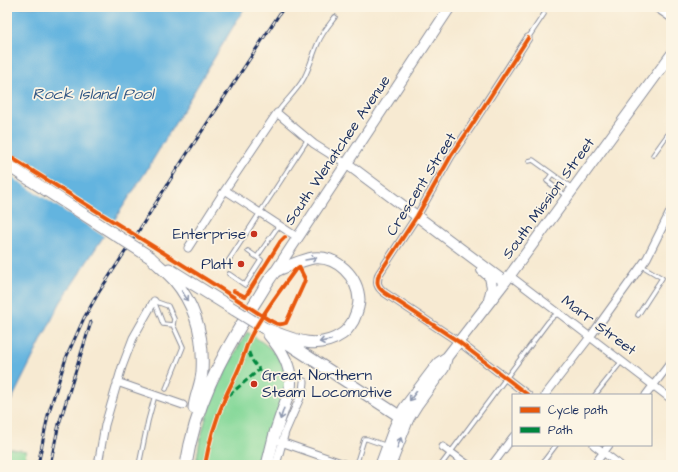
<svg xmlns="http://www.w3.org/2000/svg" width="678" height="472" font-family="'Architects Daughter',sans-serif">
  <rect width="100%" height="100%" fill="#fcf5e5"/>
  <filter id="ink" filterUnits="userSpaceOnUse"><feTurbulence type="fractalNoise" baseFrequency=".025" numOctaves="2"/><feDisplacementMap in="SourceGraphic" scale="8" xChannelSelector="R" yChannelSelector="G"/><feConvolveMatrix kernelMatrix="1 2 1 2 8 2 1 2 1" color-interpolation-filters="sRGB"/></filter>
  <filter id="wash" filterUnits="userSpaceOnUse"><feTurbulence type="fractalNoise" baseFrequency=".012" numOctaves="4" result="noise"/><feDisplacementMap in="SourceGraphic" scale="16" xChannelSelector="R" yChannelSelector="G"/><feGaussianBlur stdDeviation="0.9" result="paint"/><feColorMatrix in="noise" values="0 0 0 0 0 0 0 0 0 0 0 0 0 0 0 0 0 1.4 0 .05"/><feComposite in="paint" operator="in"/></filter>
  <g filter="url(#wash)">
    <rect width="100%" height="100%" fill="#f7ead2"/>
    <path fill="#85d899" stroke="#50847c" d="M247 332C261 341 281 353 285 371 288 385 281 401 277 414 272 431 268 448 263 465H196C202 414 222 375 247 332Z
      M7 448 26 451 24 465H7Z"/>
    <path fill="#64b4df" stroke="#40729e" d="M7 7H245L145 173 60 303 7 409Z"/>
    <path fill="#f7ead2" d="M7 152 115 223 105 237 7 174Z"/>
  </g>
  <g filter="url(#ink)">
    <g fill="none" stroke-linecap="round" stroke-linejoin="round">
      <defs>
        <path id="service" d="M528 38 544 14
          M277 113C285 101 297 91 304 78 310 67 313 54 318 43 322 33 329 25 335 17
          M653 155 671 130
          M529 161 533 160 572 188
          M552 174 547 181 566 196
          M257 257 279 225
          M227 263 308 139
          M229 274 245 285 261 260 248 251
          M638 315 662 278 642 266
          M669 335 671 332
          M166 389 183 347 173 325 174 319 168 306 154 301 163 324 173 325
          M595 395 622 361
          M139 465 148 421 155 395
          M356 465 364 439H367L387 446
          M441 465 548 322 554 316 559 314
          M541 465 556 445"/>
        <path id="minor" d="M528 38 470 128 451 156 417 216 379 274C376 283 377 287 385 293L459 342 528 395
          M225 190 297 237
          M188 248 225 190 277 113 314 144 333 156 346 163
          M509 275 671 399
          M117 382 183 405
          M545 395 590 337 647 258 671 210
          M646 395 671 362
          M281 442 347 465
          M594 445 620 465
          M443 447 468 465
          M98 465 105 425 122 367 133 338 154 301
          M276 465 285 432 303 391 304 382
          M492 465 513 437
          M594 465 609 445"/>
        <path id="secondary" d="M658 7 671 16
          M346 163 505 282
          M482 270 490 277 492 287 489 300
          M275 272 450 7
          M400 416 404 408 438 363 447 357
          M407 421 417 405 444 368 447 357 505 282 671 55"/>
        <path id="primary" d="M150 257C158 265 167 272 174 280 196 306 204 339 202 372 201 385 195 396 194 408
          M169 269 235 310
          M281 339 407 421 390 465
          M186 465C195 407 220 358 251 309 256 301 262 292 267 283 269 280 271 276 274 273 277 269 307 259 313 258 337 255 358 277 359 300 359 308 356 314 353 321 350 326 347 331 342 334 316 352 290 338 264 328
          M267 465 275 433 290 389C293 369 282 350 269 335
          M381 465 395 427 400 416"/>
      </defs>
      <use href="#service" stroke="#898c98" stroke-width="5.5"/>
      <use href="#minor" stroke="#898c98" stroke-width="9"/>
      <use href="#secondary" stroke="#898c98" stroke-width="12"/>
      <use href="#primary" stroke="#898c98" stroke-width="13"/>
      <use href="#service" stroke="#fff" stroke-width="3.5"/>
      <use href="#minor" stroke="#fff" stroke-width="7"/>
      <use href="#secondary" stroke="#fff" stroke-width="10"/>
      <use href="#primary" stroke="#fff" stroke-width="11"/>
      <defs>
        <path id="rail" d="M38 465 48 415 66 358 84 318 99 292 138 232 175 172 284 7
          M50 465 59 424 91 322"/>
      </defs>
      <use href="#rail" stroke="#1b2f5e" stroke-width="3"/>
      <use href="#rail" stroke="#fcf5e5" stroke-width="1.5" stroke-dasharray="4.5" stroke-linecap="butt"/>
      <defs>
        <path id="primary-bridge" d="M7 165 150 257
          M235 310 264 328"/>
      </defs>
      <use href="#primary-bridge" stroke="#898c98" stroke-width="13" stroke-linecap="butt"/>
      <use href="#primary-bridge" stroke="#fff" stroke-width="11"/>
      <path stroke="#00873e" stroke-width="3" stroke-dasharray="6 3" stroke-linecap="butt" d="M229 395 259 370 258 367C251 362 250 354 247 347"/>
      <defs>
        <path id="cycleway" d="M528 38 470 128 451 156 417 216 379 274C376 283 377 287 385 293L459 342 528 395
          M7 155 215 285 269 320C276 323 278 326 286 323L304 283 305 279 299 267 298 269 295 270C280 291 264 311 252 334 246 344 244 357 239 368 235 378 229 388 225 398 216 419 209 442 205 465
          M234 291 244 296H246L280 242 285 237"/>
      </defs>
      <use href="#cycleway" stroke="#fcf5e5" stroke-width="6"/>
      <use href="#cycleway" stroke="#e8590c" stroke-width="4"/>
    </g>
    <defs><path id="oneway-shaft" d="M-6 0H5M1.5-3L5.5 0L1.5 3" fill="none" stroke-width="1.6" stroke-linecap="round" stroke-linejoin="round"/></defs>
    <g stroke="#8d97ae">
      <use href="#oneway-shaft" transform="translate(311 259) rotate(-10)"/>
      <use href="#oneway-shaft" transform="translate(185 296) rotate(56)"/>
      <use href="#oneway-shaft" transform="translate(325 341) rotate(169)"/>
      <use href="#oneway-shaft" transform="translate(413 396) rotate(127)"/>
      <use href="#oneway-shaft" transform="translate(282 414) rotate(108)"/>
      <use href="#oneway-shaft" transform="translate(399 443) rotate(-70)"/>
    </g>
  </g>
  <g fill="#c8321e" stroke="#fcf5e5" stroke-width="1.5">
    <circle cx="254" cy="234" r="4"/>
    <circle cx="241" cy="264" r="4"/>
    <circle cx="254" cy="384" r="4"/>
  </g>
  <g text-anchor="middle" stroke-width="3.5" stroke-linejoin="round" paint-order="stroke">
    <g font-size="15" fill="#1b2f5e" stroke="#fcf5e5">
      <text transform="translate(337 150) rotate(-56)" y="5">South Wenatchee Avenue</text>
      <text transform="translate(421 184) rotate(-58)" y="5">Crescent Street</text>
      <text transform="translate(548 198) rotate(-54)" y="5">South Mission Street</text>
      <text transform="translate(599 325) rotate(37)" y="5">Marr Street</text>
    </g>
    <g font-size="15" fill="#1b2f5e" stroke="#fcf5e5" text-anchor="end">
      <text x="246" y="239">Enterprise</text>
      <text x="233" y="269">Platt</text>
      <text x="262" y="380" text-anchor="start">Great Northern<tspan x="262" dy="17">Steam Locomotive</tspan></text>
    </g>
    <g font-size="16" font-style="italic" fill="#315785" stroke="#fcf5e5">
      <text x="93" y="99">Rock Island Pool</text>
    </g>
  </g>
  <rect width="678" height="472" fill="none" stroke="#fcf5e5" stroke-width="24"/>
  <rect x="512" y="394" width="140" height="52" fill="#fcf5e5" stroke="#a2a6af"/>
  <rect x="520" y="407" width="20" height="6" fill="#e8590c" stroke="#a2a6af"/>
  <text x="548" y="414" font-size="12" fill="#1b2f5e">Cycle path</text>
  <rect x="520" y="427" width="20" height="6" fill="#00873e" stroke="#a2a6af"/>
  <text x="548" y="434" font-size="12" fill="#1b2f5e">Path</text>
</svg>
